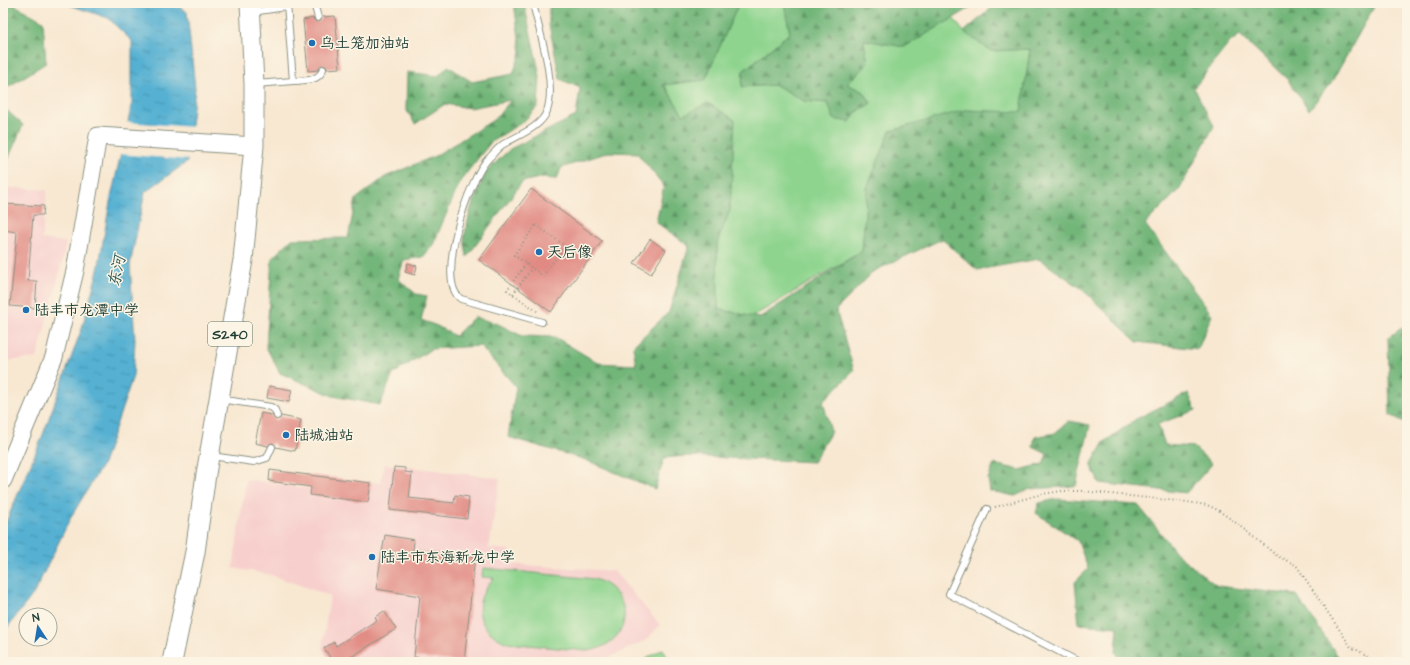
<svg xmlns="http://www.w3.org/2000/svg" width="1410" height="665" font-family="'Architects Daughter','LXGW WenKai TC',sans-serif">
  <defs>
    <pattern id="forest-firs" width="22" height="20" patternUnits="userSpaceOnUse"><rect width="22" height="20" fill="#72b679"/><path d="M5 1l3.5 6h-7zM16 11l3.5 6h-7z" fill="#5d9564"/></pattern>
    <pattern id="water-ripples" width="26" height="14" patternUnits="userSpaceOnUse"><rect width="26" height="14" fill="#54b0d2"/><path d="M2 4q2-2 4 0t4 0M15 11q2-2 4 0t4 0" fill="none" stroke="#4590ab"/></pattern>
  </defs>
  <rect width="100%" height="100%" fill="#fcf5e5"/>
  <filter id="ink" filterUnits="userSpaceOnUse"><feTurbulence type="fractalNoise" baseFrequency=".025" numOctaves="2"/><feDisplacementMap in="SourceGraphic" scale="8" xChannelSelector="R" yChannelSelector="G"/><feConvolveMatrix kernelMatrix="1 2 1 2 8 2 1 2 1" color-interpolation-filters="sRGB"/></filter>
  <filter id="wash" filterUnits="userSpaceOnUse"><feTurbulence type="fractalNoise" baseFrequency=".012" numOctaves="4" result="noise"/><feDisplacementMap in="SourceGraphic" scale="16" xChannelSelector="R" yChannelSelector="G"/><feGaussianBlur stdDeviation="0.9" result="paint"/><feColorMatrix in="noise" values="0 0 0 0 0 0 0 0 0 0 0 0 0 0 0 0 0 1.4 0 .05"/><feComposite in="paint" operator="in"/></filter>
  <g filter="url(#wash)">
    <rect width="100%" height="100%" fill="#f8e8d2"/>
    <path fill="#f7d0cd" d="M3 187 47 190 42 239 66 242 62 263 37 358 3 361Z
      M384 464 500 478 489 548 510 550 509 564 614 571 660 625 646 640 600 662H329L322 648 330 596 271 575 233 568 246 479 306 488 309 474 381 483Z"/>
    <path fill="#8ed48e" stroke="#568861" d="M739 3H784L790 33 743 71 742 87 776 85 804 101 828 103 834 119 850 122 855 113 871 103 864 92 846 84 864 39 904 47 953 18 964 32 991 51 1030 49 1021 113 965 110 867 188 862 251 752 317 718 309 717 243 730 210 683 115 664 84 705 80Z
      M483 568 595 579C638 595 632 645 587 651L508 643C476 631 470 603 494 578L482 577Z
      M663 649 670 662H641Z"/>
    <path fill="url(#forest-firs)" stroke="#487a56" d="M3 3H11L43 21 46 63 3 90Z
      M514 3H524L540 76 538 106 524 121 491 142 461 180 433 245 423 257 404 260 398 279 416 294 427 296 421 320 437 326 455 336 474 317 498 324 522 336 555 337 598 363 636 365 633 346 669 312 689 246 656 222 664 186 637 153 609 152 561 168 557 179 539 178 522 182 467 257 464 238 471 208 486 172 510 149 576 116 580 88 560 79 549 25V8L557 3H739L705 80 664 85 683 115 708 103 735 120 730 210 717 243 718 309 759 318 862 251 867 188 890 131 965 110 1021 112 1030 49 991 51 964 32 995 5 996 3H1376L1333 80 1309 110 1288 80 1240 35 1230 42 1194 88 1214 126 1179 190 1145 224 1212 315 1198 349 1137 342 1081 288 1039 259 977 270 942 239 874 271 836 310 854 371 823 401 831 432 813 462 686 456 664 458 655 489 583 459 508 437 516 387 480 346 431 349 393 374 380 405 333 396 280 373 266 347 272 258 292 239 348 238 356 199 385 177 435 156 495 119 511 100 470 108 445 104 415 124 406 109 407 72 438 76 448 66 472 82 513 74 521 52Z
      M784 3H979L904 47 864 40 868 63 847 84 864 92 871 103 855 113 850 122 834 119 828 103 804 101 776 85 742 87 743 71 790 33Z
      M3 107 23 125 3 171Z
      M1407 324V423L1390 415 1388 338Z
      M1188 393 1196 410 1158 424 1165 445 1194 447 1212 464 1186 493 1099 483 1091 465 1104 442 1136 419Z
      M1069 421 1090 425 1076 486 1030 489 1015 496 990 491 988 479 994 464 1020 470 1043 464 1047 454 1033 447 1035 437 1055 433Z
      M1057 499 1138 505 1179 556 1217 586 1296 595 1342 662H1121L1116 652 1118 627 1079 624 1075 582 1088 569 1078 541 1036 513 1039 503Z"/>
    <path fill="url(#water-ripples)" stroke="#3a7683" d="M64 3H172L187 12 195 88 187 162 145 192 130 265 135 340 133 376 103 464 72 515 34 593 3 633V529L41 440 82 328 98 270 110 202 132 104V41L108 18Z"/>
    <path fill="#f8e8d2" d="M126 122 193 127 189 160 119 154Z"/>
    <g id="blocks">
      <path fill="#e18a83" d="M335 16 340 68 327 69 326 66 322 65 318 70 308 71 303 20 313 18 315 21 319 22 322 17Z
        M531 189 602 241 551 312 479 260Z
        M3 204 44 206 43 215H33L28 281H37L35 308 10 306 17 232 3 230Z
        M650 239 666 250 651 274 634 263Z
        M408 263 417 266 415 275 405 272Z
        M269 386 292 390 289 402 267 398Z
        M261 413 272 415 276 420 281 416 301 420 295 451 276 447 273 443 268 446 255 443Z
        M394 467 405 468V472L412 473 409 498 454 503 455 495 469 497 467 519 390 510Z
        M270 470 371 483 368 502 310 495 311 487 269 481Z
        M385 535 414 540 413 551 475 557 464 662 414 657 420 596 376 589Z
        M384 611 396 629 343 662H333L324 648 334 642 336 646 377 620 375 617Z"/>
    </g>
  </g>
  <g filter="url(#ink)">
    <use href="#blocks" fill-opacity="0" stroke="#8c9283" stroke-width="1"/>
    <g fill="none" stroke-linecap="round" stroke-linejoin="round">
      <defs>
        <path id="lane" d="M314 3 318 18
          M533 3C539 32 557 82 547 111 541 128 516 136 502 145 497 149 493 154 489 158 469 177 434 281 461 299L542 322
          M252 12 279 8 289 3
          M293 81C304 80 319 82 323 69
          M256 84 293 81 287 4
          M220 399 271 407 275 410 277 416
          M211 456 254 462 267 458 272 447
          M987 509 949 594 1079 662"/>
        <path id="secondary" d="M3 480 54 357 75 271 98 136 254 146"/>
        <path id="primary" d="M172 662 195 552 206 474 243 260 254 146V84L250 3"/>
      </defs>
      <use href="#lane" stroke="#8c9283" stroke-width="8"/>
      <use href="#secondary" stroke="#8c9283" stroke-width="19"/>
      <use href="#primary" stroke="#8c9283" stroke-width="21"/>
      <path stroke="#8c9283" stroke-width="2" stroke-dasharray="1 3" stroke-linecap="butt" d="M536 225 565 246 543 276 514 255Z
        M526 264 507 290 538 312
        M513 294 532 268
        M995 507 1042 494 1062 491H1082L1187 502 1207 505 1218 510 1246 530 1277 556 1296 565 1351 647 1380 662"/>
      <use href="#lane" stroke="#fff" stroke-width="6"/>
      <use href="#secondary" stroke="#fff" stroke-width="17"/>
      <use href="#primary" stroke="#fff" stroke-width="19"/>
    </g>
  </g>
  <g fill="#1f6fb2" stroke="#fcf5e5" stroke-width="1.5">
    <circle cx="312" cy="43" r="4"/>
    <circle cx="539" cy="252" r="4"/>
    <circle cx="26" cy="310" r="4"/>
    <circle cx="286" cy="435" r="4"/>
    <circle cx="372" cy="557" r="4"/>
  </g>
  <g text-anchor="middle" stroke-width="3" stroke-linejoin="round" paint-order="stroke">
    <rect fill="#fcf5e5" stroke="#617469" stroke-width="1" x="208" y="322" width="44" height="24" rx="3"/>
    <g font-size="14" font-weight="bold" fill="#1f3d34">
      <text x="230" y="339">S240</text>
    </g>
    <g font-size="15" fill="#1f3d34" stroke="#fcf5e5" text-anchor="start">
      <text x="320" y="48">乌土笼加油站</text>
      <text x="547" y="257">天后像</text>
      <text x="34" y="315">陆丰市龙潭中学</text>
      <text x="294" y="440">陆城油站</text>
      <text x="380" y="562">陆丰市东海新龙中学</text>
    </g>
    <g font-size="16" font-style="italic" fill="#2c5a5c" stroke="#fcf5e5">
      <text transform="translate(116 271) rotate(-78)" y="6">东河</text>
    </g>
  </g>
  <rect width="1410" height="665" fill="none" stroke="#fcf5e5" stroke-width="16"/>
  <g transform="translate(38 627) rotate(348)"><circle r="19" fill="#fcf5e5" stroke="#a4ab9e"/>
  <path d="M0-3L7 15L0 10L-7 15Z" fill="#1f6fb2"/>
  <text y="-6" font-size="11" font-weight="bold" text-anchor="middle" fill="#1f3d34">N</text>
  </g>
</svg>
